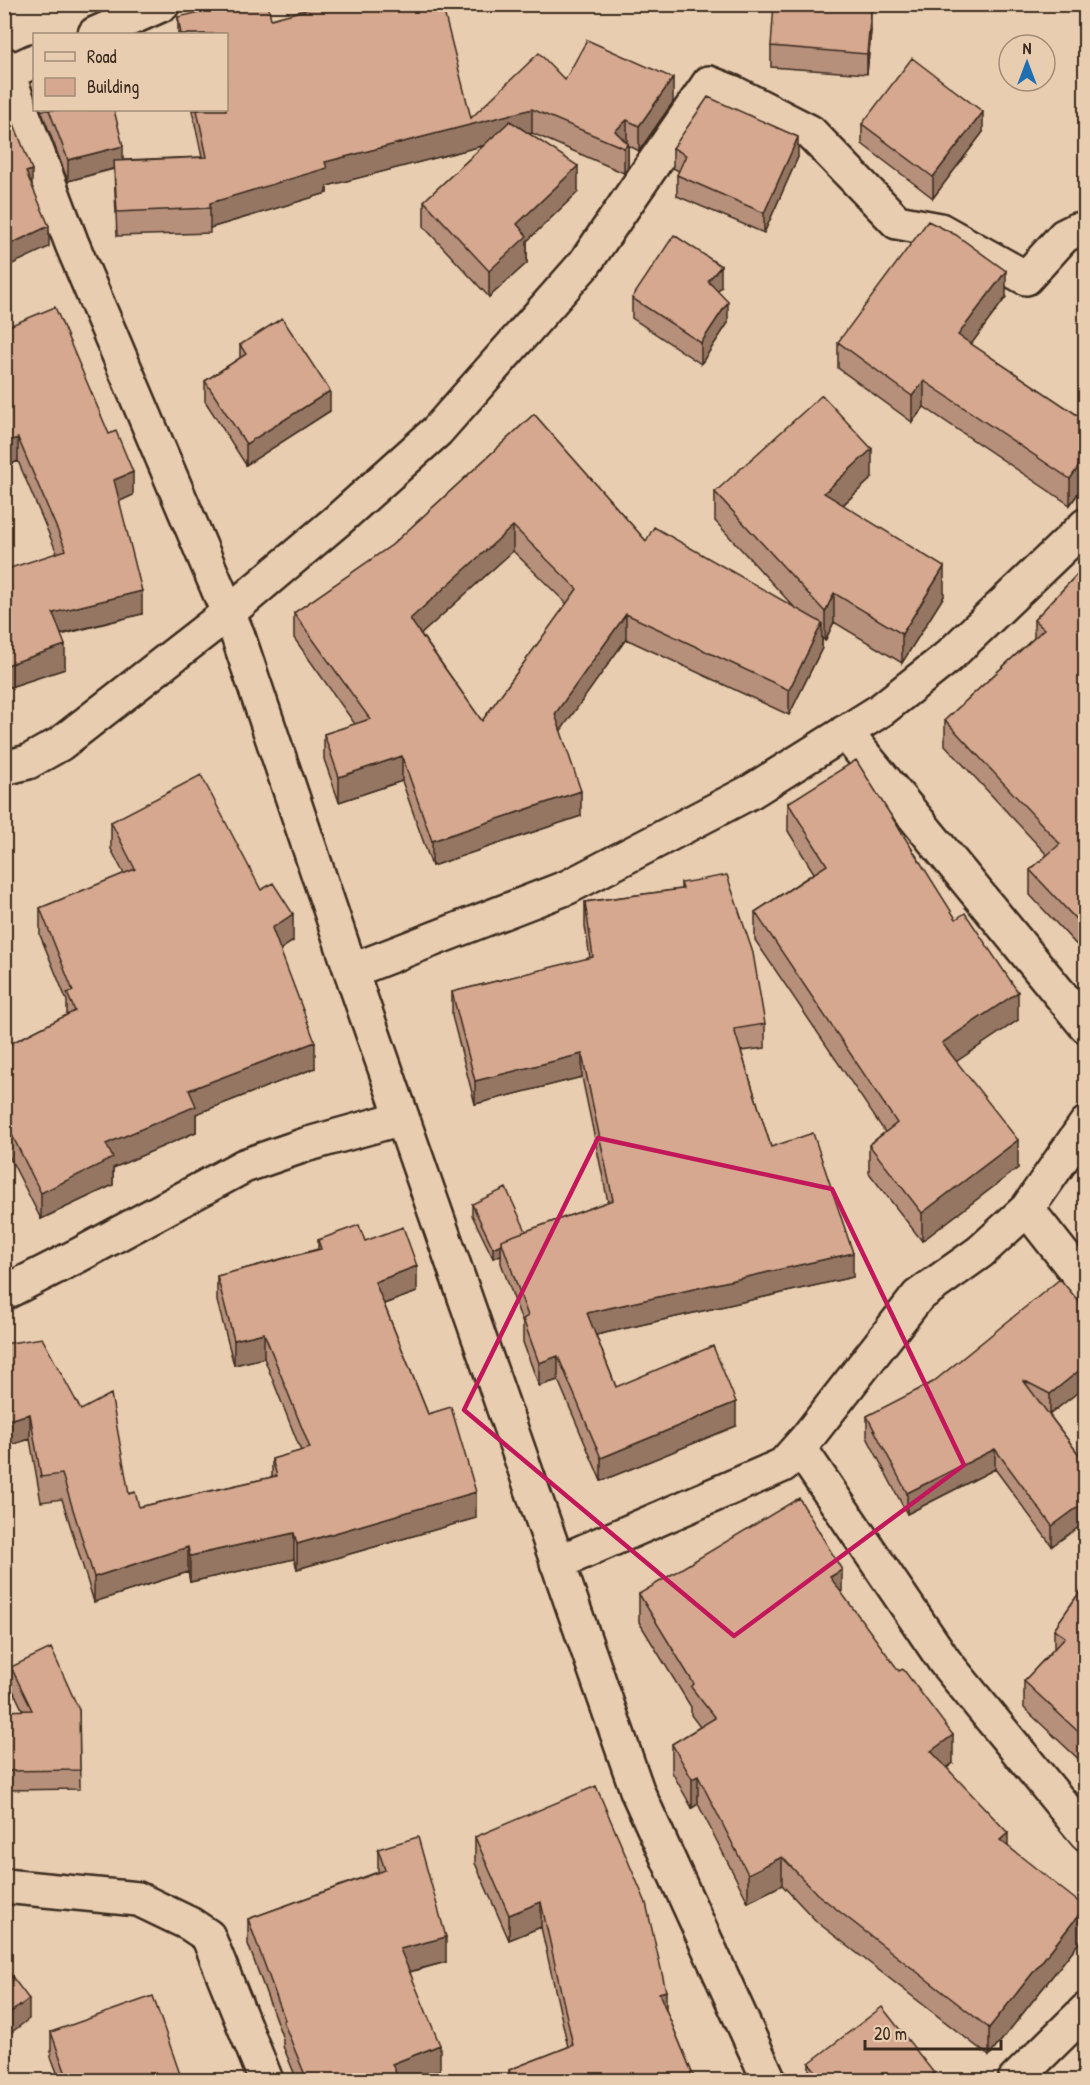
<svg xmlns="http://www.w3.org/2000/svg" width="1090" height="2085" font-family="'Patrick Hand',sans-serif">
  <rect width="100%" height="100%" fill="#e9cdb0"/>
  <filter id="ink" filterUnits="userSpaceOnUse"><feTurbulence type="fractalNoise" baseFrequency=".0167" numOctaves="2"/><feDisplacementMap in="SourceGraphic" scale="12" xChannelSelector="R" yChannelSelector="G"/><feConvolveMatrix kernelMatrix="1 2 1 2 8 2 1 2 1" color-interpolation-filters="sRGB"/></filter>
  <g filter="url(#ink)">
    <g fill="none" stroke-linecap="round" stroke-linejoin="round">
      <defs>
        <path id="minor" d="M95 34 163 4
          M4 64 72 244 238 636 351 971 638 1793 769 2080
          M8 73 34 61
          M845 732 1086 1026
          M4 768 28 762 60 744 228 613 338 520 437 431 585 263 709 83 732 92 810 132 897 222 940 230 1026 278 1064 236 1076 230 1086 232
          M351 971 568 887 752 791 881 710 948 657 1086 525
          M1027 1209 1086 1284
          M4 1293 79 1255 244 1166 305 1145 402 1118
          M799 1447 945 1662 1086 1834
          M557 1563 783 1465 807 1438 918 1296 980 1252 1027 1209 1086 1124
          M4 1886 138 1899 190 1924 208 1936 266 2080
          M1015 2080 1086 2010"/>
      </defs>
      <use href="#minor" stroke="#3b2a1e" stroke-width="38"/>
      <use href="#minor" stroke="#e9cdb0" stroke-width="33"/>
    </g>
    <path fill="#b7907b" stroke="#3b2a1e" stroke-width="1.5" fill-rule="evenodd" d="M178 17 271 19 471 118 565 80 673 102 639 151 628 145V168L624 173 532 133 529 134 578 192 527 241V263L489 297 424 227V201L484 145 327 186V193L210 228V233L117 236 114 169 68 181 41 110H114L123 160 202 157 192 110H226V34H178Z
      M871 30 867 74 771 67V46Z
      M862 124 983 132 933 198 862 144Z
      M673 148 798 157 764 233 677 196V175L679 171 673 168Z
      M721 287 717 291 728 323 701 364 632 318V298Z
      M1006 297 971 344 1086 421V482L1070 505 924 407 912 422 838 368V342Z
      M4 328 133 495 119 501 142 614 61 635 65 669 4 689 57 553 18 461 4 467Z
      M240 345 330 411 246 465 205 401V381L240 358Z
      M534 414 646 541 794 607 715 521V492L872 478 843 505 944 596 902 663 834 622 825 641 822 637V648L789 715 626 639 560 731 581 816 432 866 402 781 339 802 324 759V734L355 724 294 638V613L392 545ZM513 551 567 604 482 721 421 634Z
      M1086 565V955L1030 895V870L1047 855 945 745V720L1034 638V620Z
      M788 803 1018 1020 956 1061 1018 1168 922 1241 869 1173V1145L885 1132 755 940V912L814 873 788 831Z
      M111 822 261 890 293 941 280 949 315 1068 196 1114V1132L113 1168V1185L41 1219 4 1146V1047L67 1015V1001L40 935V908L124 874 111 849Z
      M681 883 765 1024V1048L741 1051 771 1147 853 1277 596 1335 616 1387 736 1426 601 1481 558 1380 539 1386 523 1342V1324L501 1263V1255L493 1258 472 1215V1204L526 1231 608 1202 582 1077 475 1104 452 1016V992L590 958 585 926V902L681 889Z
      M318 1240 365 1241 417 1292 384 1304 428 1414 476 1518 297 1569 294 1559 190 1582 188 1572 94 1602 62 1499 41 1502 30 1439 4 1447V1344L81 1410 129 1494 139 1507 272 1477V1459L301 1451 264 1358 234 1365 217 1301V1276L318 1249Z
      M1086 1310V1386L1050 1414 1048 1413 1086 1464 1052 1546 995 1469 907 1514 867 1437V1416Z
      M1086 1583V1766L1024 1708V1681L1054 1649V1629Z
      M639 1594H842L953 1763 947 1768 1008 1847 1085 1935 989 2056 817 1922 782 1885 748 1902 698 1804 692 1808 672 1772V1744L700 1727 691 1715V1707L639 1622Z
      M11 1667 79 1710 80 1789 4 1790V1711H23L11 1686Z
      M475 1837 666 2010 695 2080H509V2070L568 2047 541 1927 509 1940 475 1863Z
      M378 1849 446 1962 410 1972 440 2070 414 2080H297L283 2046V2039L248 1944V1919L378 1872Z
      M51 2032 182 2080H60L51 2057Z
      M809 2063 934 2080H809Z"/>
    <path fill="#957664" stroke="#3b2a1e" stroke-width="1.5" d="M871 9V30L867 74V54Z
      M673 78V102L639 151V126Z
      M532 109V133L327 186V193L210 228V203L325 162Z
      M983 112V132L933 198V177Z
      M627 120V144L615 131Z
      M798 137V157L764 233V213Z
      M628 144V168L624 173V148Z
      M123 146V166L68 181V160Z
      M578 166V192L527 241V263L489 297V271L517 224Z
      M32 170V190L26 172Z
      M49 226V247L4 268V247Z
      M721 266V287L708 301V281Z
      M1006 271V297L958 362V335Z
      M728 302V323L701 364V343Z
      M924 381V407L912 422V396Z
      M330 391V411L246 465V444Z
      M18 438V461L4 467V443Z
      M872 449V478L824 522V493Z
      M1086 456V482L1070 505V479Z
      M133 472V495L114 504V480Z
      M513 526V551L410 644V619Z
      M944 567V596L902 663V634Z
      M142 591V614L53 636V613Z
      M834 593V622L825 641V612Z
      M626 614V639L555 739V714Z
      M822 623V648L789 715V690Z
      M65 645V669L4 689V666Z
      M402 756V781L339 802V777Z
      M581 791V816L432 866V841Z
      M293 914V941L272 955V928Z
      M1018 992V1020L942 1071V1043Z
      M315 1042V1068L196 1114V1132L113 1168V1185L41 1219V1193L106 1144 189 1090Z
      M582 1054V1077L475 1104V1081Z
      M1018 1140V1168L922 1241V1213Z
      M501 1244V1255L493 1258V1248Z
      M853 1253V1277L587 1337V1313Z
      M417 1266V1292L375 1307V1282Z
      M264 1333V1358L234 1365V1340Z
      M558 1356V1380L539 1386V1363Z
      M1086 1365V1386L1050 1414V1394Z
      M736 1402V1426L601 1481V1458Z
      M30 1414V1439L4 1447V1421Z
      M995 1449V1469L907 1514V1493Z
      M476 1492V1518L297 1569V1544Z
      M1086 1501V1522L1052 1546V1526Z
      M294 1533V1559L190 1582V1556Z
      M188 1547V1572L94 1602V1577Z
      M842 1570V1598L830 1577Z
      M953 1735V1763L931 1779V1751Z
      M698 1776V1804L692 1808V1779Z
      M1008 1833V1861L1000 1840Z
      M782 1857V1885L748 1902V1874Z
      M541 1902V1927L509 1940V1915Z
      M1085 1907V1935L989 2056V2028Z
      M446 1937V1962L400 1974V1949Z
      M666 1991V2016L659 1993Z
      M29 1999V2019L4 2038V2017Z
      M440 2045V2070L414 2080H392V2064Z
      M934 2073V2080H925Z"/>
    <path fill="#d5a88f" stroke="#3b2a1e" stroke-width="1.5" fill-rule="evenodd" d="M236 4H268L271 19 327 4H442L471 118 539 53 565 80 587 40 673 78 639 126 627 120 615 131 628 144 624 148 532 109 325 162 327 168 210 203V208L117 212 114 161 207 157 197 110H226V34H181L178 17Z
      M774 4H814L871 9 867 54 771 46Z
      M912 58 983 112 933 177 862 124Z
      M708 97 798 137 764 213 677 175 686 155 673 148Z
      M4 98 32 170 26 172 49 226 4 247Z
      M49 110H114L123 146 68 160Z
      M510 121 578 166 517 224 527 236 489 271 424 201Z
      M928 221 956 235 1006 271 958 335 1086 421V456L1070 479 924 381 912 396 838 342Z
      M674 235 721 266 708 281 728 302 701 343 632 298Z
      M55 307 109 434 116 431 133 472 114 480 142 591 53 613 65 645 4 666V570L66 550 18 438 4 443V328Z
      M282 318 330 391 246 444 205 381 246 354 240 345Z
      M822 395 872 449 824 493 944 567 902 634 834 593 825 612 715 492Z
      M534 414 646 541 654 527 822 623 789 690 626 614 555 714 581 791 432 841 402 756 339 777 324 734 370 719 294 613 392 545ZM513 526 577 589 482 721 410 619Z
      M1086 565V930L1030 870 1060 844 945 720 1044 629 1034 620Z
      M856 760 956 919 965 913 1018 992 942 1043 1018 1140 922 1213 869 1145 897 1123 755 912 827 865 788 803Z
      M201 775 261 890 273 883 293 914 272 928 315 1042 189 1090 196 1106 106 1144 113 1158 41 1193 4 1119V1047L75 1011 67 993 73 991 40 908 135 869 111 822Z
      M727 875 753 953 765 1024 734 1029 771 1147 813 1133 853 1253 587 1313 616 1387 713 1346 736 1402 601 1458 558 1356 539 1363 523 1319 528 1316 501 1240 613 1200 582 1054 475 1081 452 992 593 957 585 902 683 889 681 883Z
      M506 1188 526 1231 501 1240V1244L493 1248 472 1204Z
      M359 1225 365 1241 403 1227 417 1266 375 1282 428 1414 451 1407 476 1492 297 1544 294 1533 190 1556 188 1547 94 1577 62 1474 41 1477 30 1414 4 1421V1344L42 1338 81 1410 111 1394 129 1494 135 1492 139 1507 277 1476 272 1459 310 1448 264 1333 234 1340 217 1276 321 1249 318 1240Z
      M1060 1279 1086 1310V1365L1050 1394 1023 1380 1086 1464V1501L1052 1526 995 1449 907 1493 867 1416 933 1382Z
      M799 1498 842 1570 830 1577 899 1671 903 1669 953 1735 931 1751 1008 1833 1000 1840 1085 1907 989 2028 817 1894 782 1857 748 1874 698 1776 692 1779 672 1744 715 1718 691 1687 694 1684 639 1594Z
      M1086 1583V1739L1024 1681 1065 1637 1054 1629Z
      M51 1648 79 1710 80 1770 4 1771V1711L32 1710 11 1667Z
      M596 1786 646 1903 666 1991 659 1993 695 2080H513L509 2070 573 2045 541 1902 509 1915 475 1837Z
      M418 1837 446 1937 400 1949 440 2045 392 2064 399 2080H307L283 2021 285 2020 248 1919 385 1870 378 1849Z
      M4 1966 29 1999 4 2017Z
      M153 1996 182 2080H68L51 2032Z
      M882 2007 934 2073 925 2080H823L809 2063Z"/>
  </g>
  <path fill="none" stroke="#c2185b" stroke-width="4.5" stroke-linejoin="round" d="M598 1138 832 1189 964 1465 734 1636 464 1410Z"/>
  <rect width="1090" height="2085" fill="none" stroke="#e9cdb0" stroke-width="24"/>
  <rect x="12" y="12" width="1066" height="2061" fill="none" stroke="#3b2a1e" stroke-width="2" filter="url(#ink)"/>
  <rect x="33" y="33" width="195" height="78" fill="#e9cdb0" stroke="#a38c76" stroke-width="1.5"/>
  <rect x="45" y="52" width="30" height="9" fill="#e9cdb0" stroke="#a38c76" stroke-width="1.5"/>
  <text x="87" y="63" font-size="18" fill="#3b2a1e">Road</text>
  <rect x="45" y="78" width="30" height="18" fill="#d5a88f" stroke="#a38c76" stroke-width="1.5"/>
  <text x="87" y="93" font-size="18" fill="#3b2a1e">Building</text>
  <g transform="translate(1027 63)"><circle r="28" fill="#e9cdb0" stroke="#a38c76" stroke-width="1.5"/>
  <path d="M0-4.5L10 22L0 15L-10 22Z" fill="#1f6fb2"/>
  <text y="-9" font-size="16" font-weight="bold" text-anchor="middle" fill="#3b2a1e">N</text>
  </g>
  <path d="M865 2040v9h136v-9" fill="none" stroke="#3b2a1e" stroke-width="3"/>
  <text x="874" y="2040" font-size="18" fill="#3b2a1e" stroke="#e9cdb0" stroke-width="4.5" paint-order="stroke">20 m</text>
</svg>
